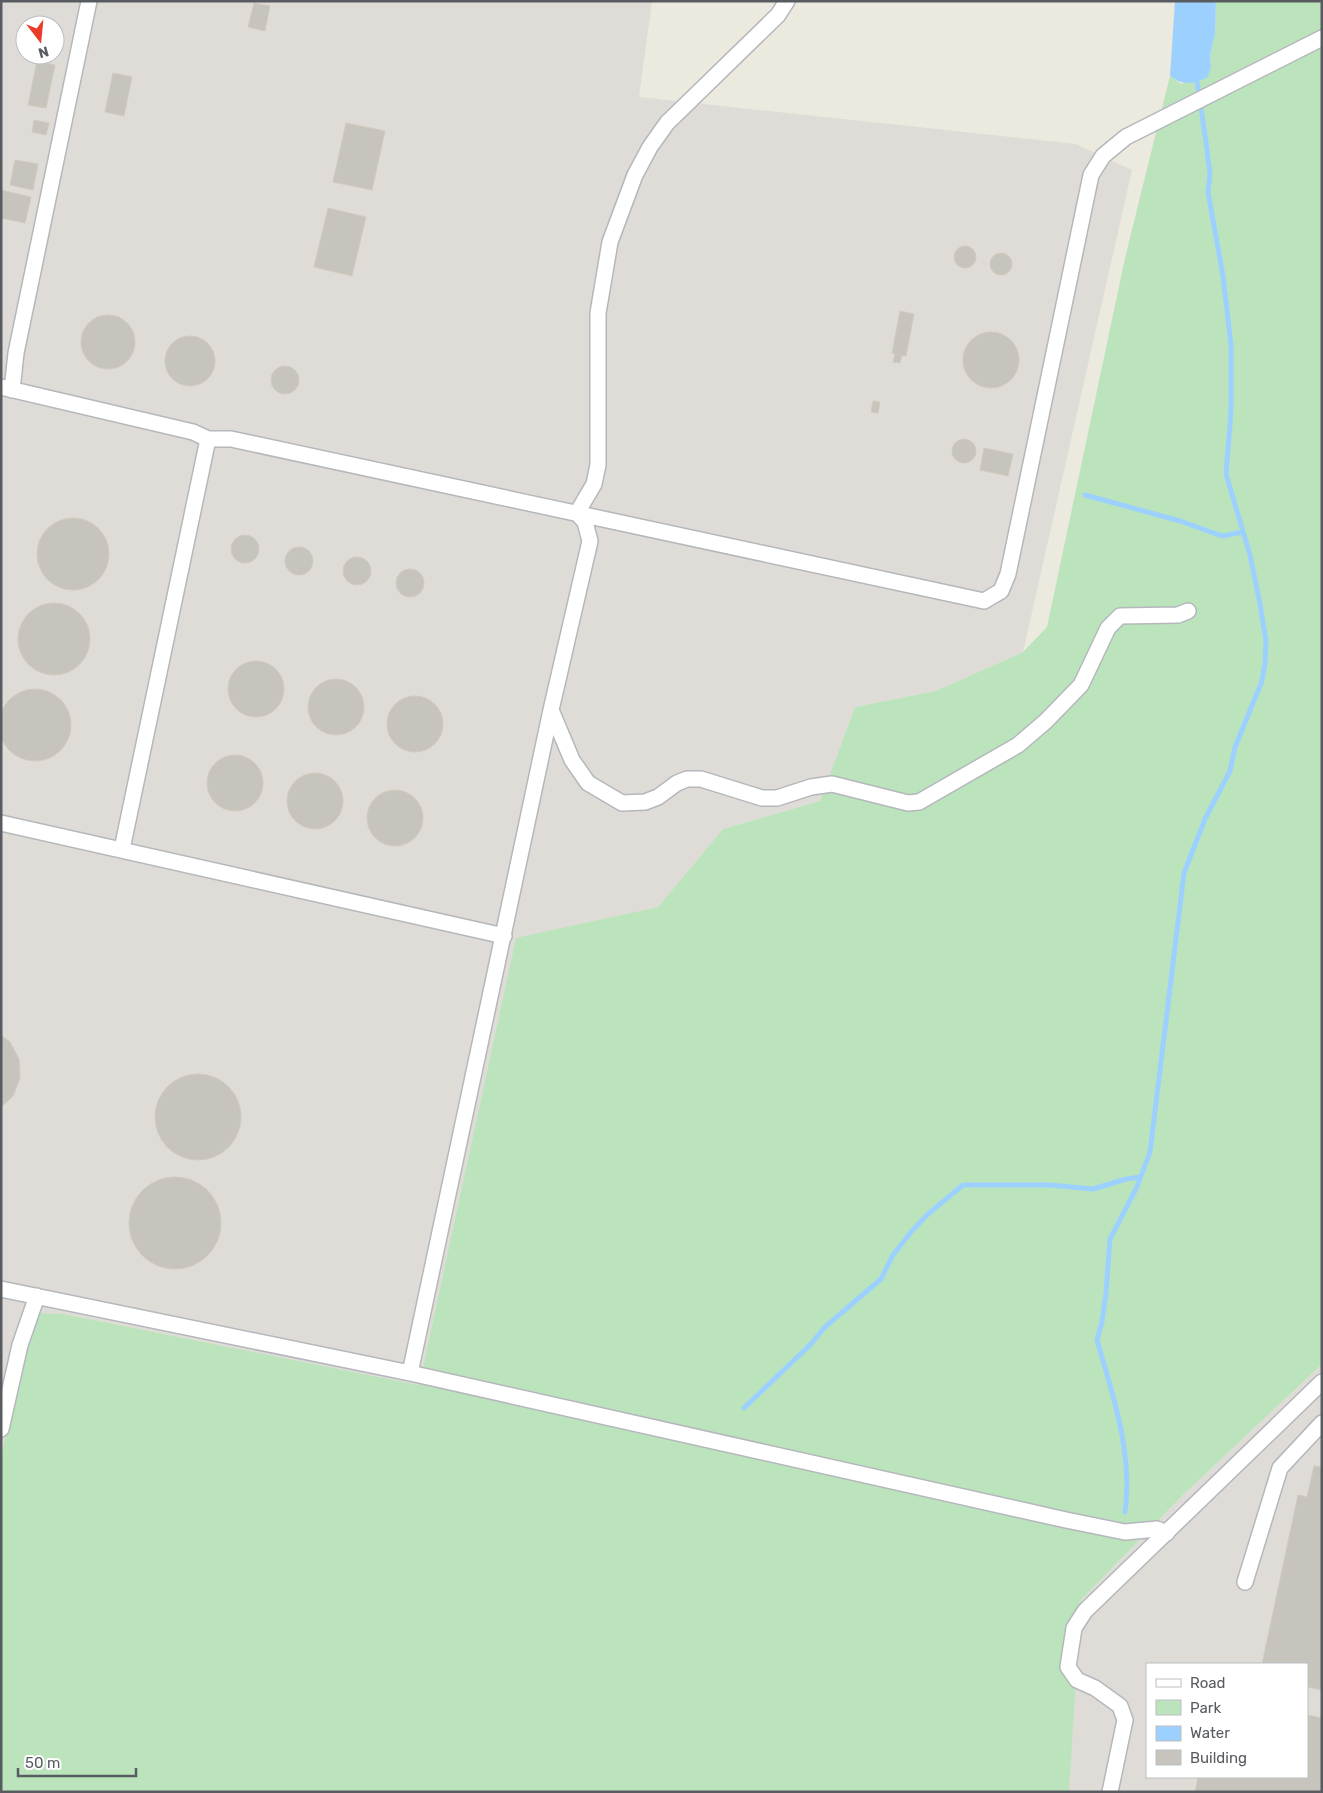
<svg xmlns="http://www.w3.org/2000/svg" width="1323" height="1793" font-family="Rubik,sans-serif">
  <rect width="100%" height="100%" fill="#ece9df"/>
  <path fill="#dfdcd7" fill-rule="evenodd" d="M1 1H652L639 97 1076 144 1132 170 1023 652 936 691 855 707 820 801 723 829 658 907 516 939 419 1385 64 1314 37 1313 1 1455ZM25 25H55V55H25Z
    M1322 1364V1792H1021L1081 1600 1183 1495ZM1147 1664H1307V1777H1147Z"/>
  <path fill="#bbe4bc" d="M1216 1H1322V1364L1183 1495 1081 1600 1069 1792H1V1455L37 1313 64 1314 419 1385 516 938 658 907 723 829 820 801 855 707 936 691 1023 652 1047 627 1125 258 1170 76 1182 84 1211 67 1210 55 1215 34Z"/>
  <path fill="#9cd1ff" d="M1175 1H1216L1215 34 1210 55 1211 67 1207 78C1189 84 1185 86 1170 76Z"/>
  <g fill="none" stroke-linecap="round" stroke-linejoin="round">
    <path stroke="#9cd1ff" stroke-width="5" d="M1085 495 1180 521 1222 536 1243 532
      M744 1408 810 1345 825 1327 881 1279 893 1255 911 1232 928 1214 963 1185H1050L1093 1189 1126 1179 1140 1177
      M1125 1512C1133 1453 1113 1396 1097 1340L1102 1322 1106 1293 1110 1239 1137 1187 1150 1152 1184 873 1205 819 1230 771 1235 747 1262 681 1265 663 1266 641 1260 604 1250 555 1226 474 1231 412V345L1223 276 1208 192 1210 174 1206 142 1197 81"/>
  </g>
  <path fill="#c6c4bc" stroke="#d0cbbe" d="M254 3 270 6 265 31 248 27Z
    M37 61 55 65 46 108 28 105Z
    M113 73 132 77 124 116 105 112Z
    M34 120 49 123 46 135 32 132Z
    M346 123 385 131 372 190 333 182Z
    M15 160 38 164 33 190 10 185Z
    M1 190 31 197 25 223 1 218Z
    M328 208 366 217 352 276 314 267Z
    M954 257a11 11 0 1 1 22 0a11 11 0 1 1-22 0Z
    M990 264a11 11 0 1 1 22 0a11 11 0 1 1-22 0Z
    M900 311 914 314 906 356 902 355 900 363 893 362 895 354 892 353Z
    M81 342a27 27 0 1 1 54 0a27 27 0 1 1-54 0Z
    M963 360a28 28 0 1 1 56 0a28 28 0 1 1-56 0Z
    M165 361a25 25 0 1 1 50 0a25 25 0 1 1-50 0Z
    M271 380a14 14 0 1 1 28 0a14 14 0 1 1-28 0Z
    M873 401 880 402 878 413 871 412Z
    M952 451a12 12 0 1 1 24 0a12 12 0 1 1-24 0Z
    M984 448 1013 454 1008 476 980 470Z
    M37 554a36 36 0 1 1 72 0a36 36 0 1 1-72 0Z
    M231 549a14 14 0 1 1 28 0a14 14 0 1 1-28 0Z
    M285 561a14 14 0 1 1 28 0a14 14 0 1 1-28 0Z
    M343 571a14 14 0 1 1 28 0a14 14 0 1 1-28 0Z
    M396 583a14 14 0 1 1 28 0a14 14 0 1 1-28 0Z
    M18 639a36 36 0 1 1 72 0a36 36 0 1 1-72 0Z
    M228 689a28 28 0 1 1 56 0a28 28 0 1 1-56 0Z
    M308 707a28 28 0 1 1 56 0a28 28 0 1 1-56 0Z
    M-1 725a36 36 0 1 1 72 0a36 36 0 1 1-72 0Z
    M387 724a28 28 0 1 1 56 0a28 28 0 1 1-56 0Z
    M207 783a28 28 0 1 1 56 0a28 28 0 1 1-56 0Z
    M287 801a28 28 0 1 1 56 0a28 28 0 1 1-56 0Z
    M367 818a28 28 0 1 1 56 0a28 28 0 1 1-56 0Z
    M1 1035 10 1042 19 1059 20 1078 13 1096 1 1107Z
    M155 1117a43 43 0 1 1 86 0a43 43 0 1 1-86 0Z
    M129 1223a46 46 0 1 1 92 0a46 46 0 1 1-92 0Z
    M1314 1466 1322 1467V1690L1307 1687V1664H1262L1298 1495 1307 1497Z
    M1307 1715 1322 1718V1792H1195L1198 1777H1307Z"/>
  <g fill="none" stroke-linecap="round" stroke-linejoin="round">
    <defs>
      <path id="minor" d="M1 387 193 432 208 439H231L984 601 1001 591 1008 574 1091 175 1103 156 1126 137 1322 38
        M12 390 16 353 89 1
        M551 710 572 760 588 783 622 803 645 802 658 797 677 783 687 779H701L762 798H777L811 787 832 784 908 803 919 802 1018 745 1046 721 1081 685 1108 628 1120 616 1178 615 1188 611
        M1 823 504 936
        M122 849 208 439
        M1 1289 410 1373 1066 1520 1125 1532 1157 1529 1167 1533
        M410 1373 551 710 590 541 585 522 577 513 594 484 598 465V313L610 242 635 175 650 147 667 123 778 15 787 1
        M1 1429 20 1345 37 1296
        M1245 1582 1280 1468 1322 1423
        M1110 1792 1125 1720 1120 1706 1095 1688 1077 1680 1068 1667 1074 1628 1085 1611 1322 1382"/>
    </defs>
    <use href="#minor" stroke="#b5b7bc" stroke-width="18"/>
    <use href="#minor" stroke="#fff" stroke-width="15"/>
  </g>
  <rect width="1323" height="1793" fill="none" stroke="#585c61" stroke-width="5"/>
  <rect x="1146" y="1663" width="162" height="115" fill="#ffffff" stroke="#bcbec0"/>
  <rect x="1156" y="1679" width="25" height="8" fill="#ffffff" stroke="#bcbec0"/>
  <text x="1190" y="1688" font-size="15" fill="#585c61">Road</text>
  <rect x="1156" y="1700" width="25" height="15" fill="#bbe4bc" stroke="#bcbec0"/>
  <text x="1190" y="1713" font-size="15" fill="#585c61">Park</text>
  <rect x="1156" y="1726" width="25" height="15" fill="#9cd1ff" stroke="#bcbec0"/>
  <text x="1190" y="1738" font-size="15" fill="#585c61">Water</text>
  <rect x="1156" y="1750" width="25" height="15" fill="#c6c4bc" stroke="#bcbec0"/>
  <text x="1190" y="1763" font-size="15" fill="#585c61">Building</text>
  <g transform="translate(40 40) rotate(164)"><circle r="24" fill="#ffffff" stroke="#bcbec0"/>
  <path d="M0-4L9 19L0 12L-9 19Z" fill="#e93b27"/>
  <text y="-8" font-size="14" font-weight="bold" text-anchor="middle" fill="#585c61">N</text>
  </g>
  <path d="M18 1768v8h118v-8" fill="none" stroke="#585c61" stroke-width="2.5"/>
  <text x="25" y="1768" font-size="15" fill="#585c61" stroke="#ffffff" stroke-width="4" paint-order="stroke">50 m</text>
</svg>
